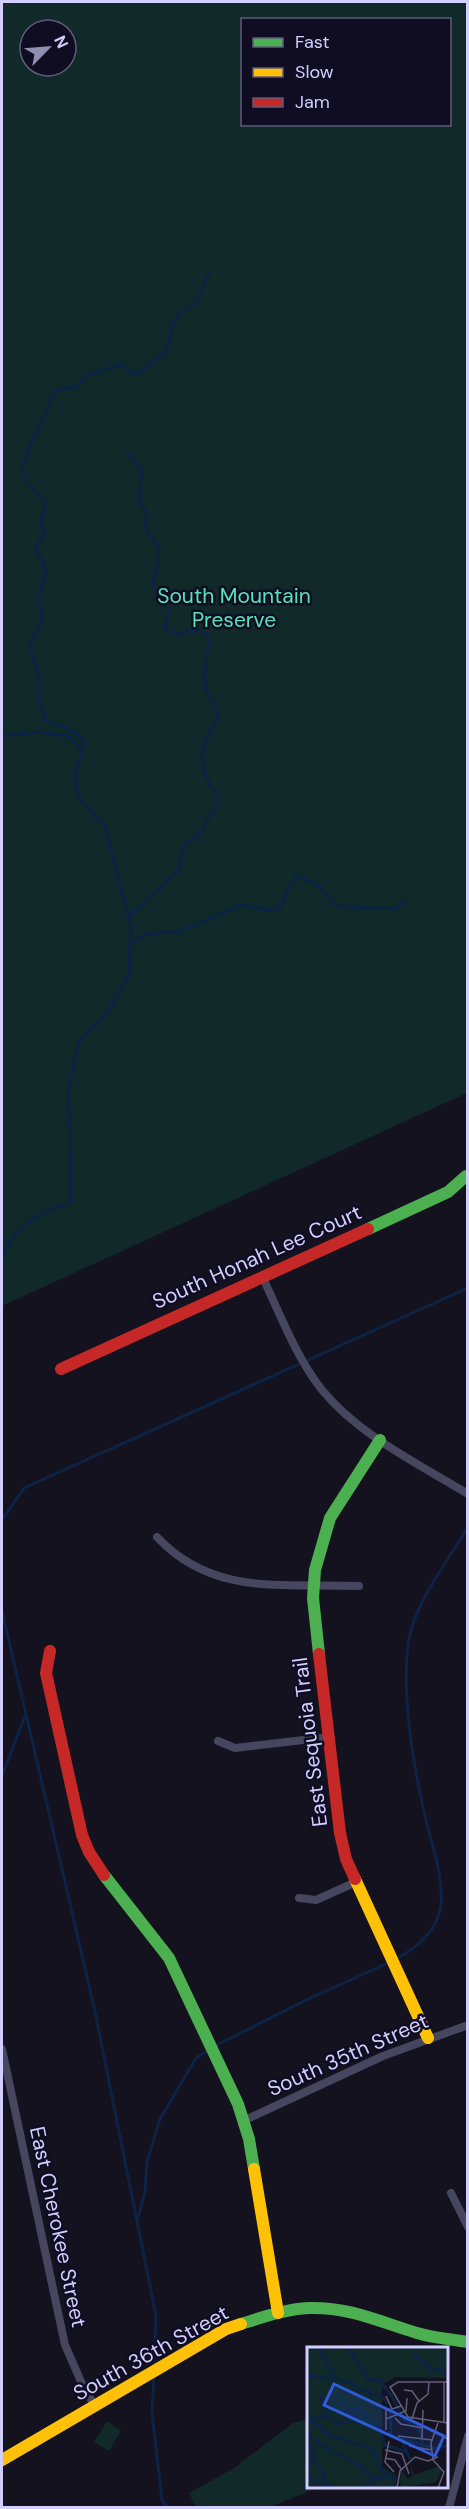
<svg xmlns="http://www.w3.org/2000/svg" width="469" height="2509" font-family="'DM Sans',sans-serif">
  <rect width="100%" height="100%" fill="#14121e"/>
  <path fill="#112928" fill-rule="evenodd" d="M2 2H468L467 1093 2 1306ZM243 20H450V124H243ZM30 30H66V66H30Z
    M308 2419V2486L318 2487 271 2507H196L189 2493 234 2468 293 2423Z
    M107 2421 121 2431 109 2451 94 2442Z"/>
  <g fill="none" stroke-linecap="round" stroke-linejoin="round">
    <path stroke="#0c2345" stroke-width="3" d="M127 452 142 470 139 501 147 513C143 529 147 535 159 547L158 566 152 583 169 611 165 628 176 634 200 630 209 638C208 654 202 674 206 689 209 700 220 706 217 719 216 725 209 732 206 739 198 759 204 779 217 795L216 809 205 823 202 832 184 845 179 870 129 917
      M2 736 37 732 69 736 82 751 74 775 80 800 105 826 131 925 129 974 110 1009 79 1041 68 1091 71 1144V1202C39 1214 12 1225 2 1260
      M82 751 84 741 70 729 46 721 39 701 41 686 30 646 42 619 39 597 46 574 43 562 35 548 45 533 41 522 46 504C36 492 20 480 23 463L52 397 59 389 76 387 87 375 123 364 132 375 144 370 168 349 172 326 180 312 195 304 209 273
      M131 943 145 934 182 931 240 905 268 910 281 908 285 895 296 876C316 883 323 887 334 905 354 909 375 907 395 909L405 901
      M2 1520 24 1488 468 1288
      M2 1611 94 2007 156 2316 154 2367
      M2 1776 25 1716
      M396 1959C417 1948 438 1930 441 1905 444 1873 429 1838 423 1807 412 1757 402 1695 408 1644 413 1605 448 1561 468 1527
      M215 2046 304 2001 390 1962
      M137 2221 145 2192 147 2162 160 2119 196 2058 209 2050
      M154 2376 152 2413 162 2500 168 2508"/>
    <path stroke="#46465f" stroke-width="8" d="M262 1276C280 1314 296 1357 322 1390 360 1436 417 1463 468 1494
      M157 1537C213 1597 284 1583 359 1586
      M218 1741 235 1748 330 1737
      M299 1898 316 1900 356 1882
      M2 2049 65 2345 83 2386 95 2406
      M243 2121 383 2056 468 2025
      M451 2193 468 2227
      M449 2508 468 2436"/>
    <path stroke="#4caf50" stroke-width="12" d="M368 1229 448 1192 466 1176
      M319 1654 313 1598 315 1570 330 1518 380 1440
      M104 1875 169 1958 238 2104 249 2139 254 2169
      M241 2324C263 2317 286 2309 309 2308 351 2307 380 2322 417 2333 433 2338 451 2339 468 2342"/>
    <path stroke="#ffc107" stroke-width="12" d="M355 1879 428 2038
      M254 2169 278 2313
      M2 2460 226 2329 241 2324"/>
    <path stroke="#c62828" stroke-width="12" d="M61 1369 368 1229
      M50 1651 46 1673 82 1835 89 1852 104 1875
      M319 1654 340 1833 346 1859 355 1879"/>
  </g>
  <g text-anchor="middle" stroke-width="5" stroke-linejoin="round" paint-order="stroke">
    <g font-size="21" fill="#57e3b9" stroke="#100d23">
      <text x="234" y="603">South Mountain<tspan x="234" dy="24">Preserve</tspan></text>
    </g>
    <g font-size="21" fill="#d2cfff" stroke="#100d23">
      <text transform="translate(257 1257) rotate(-24)" y="7">South Honah Lee Court</text>
      <text transform="translate(310 1742) rotate(-97)" y="7">East Sequoia Trail</text>
      <text transform="translate(348 2055) rotate(-24)" y="7">South 35th Street</text>
      <text transform="translate(58 2227) rotate(78)" y="7">East Cherokee Street</text>
      <text transform="translate(151 2353) rotate(-29)" y="7">South 36th Street</text>
    </g>
  </g>
  <g transform="translate(307 2347)">
    <rect width="141" height="141" fill="#14121e"/>
    <path d="M0 0H141V31L88 30 75 38V87L79 97 75 101V121L90 129 86 141H0ZM103 117 107 128 132 119 135 123 129 135 93 141 94 123 100 131 105 130Z" fill="#112928"/>
    <path fill="none" stroke="#0c2345" stroke-width="3" d="M12 0 27 30M41 0 61 33H72L84 48 97 73 111 78 116 96M107 7 120 20 137 24 141 30M0 28 42 35 57 46 61 42 64 49 73 47 81 57M13 47 21 70M34 54 38 66 51 70M83 61 84 89 130 102 141 98M40 62 53 63 60 70M0 69 23 89 65 101 76 125 87 131 88 141M6 70H19L31 77 61 71 72 79 78 98 100 105M0 85 9 95 54 120 64 131 81 130M94 92 103 112M0 98 6 102V114L16 124 17 135 28 141M0 128 18 141M53 141 70 132"/>
    <path fill="none" stroke="#605e78" stroke-width="1.5" d="M141 35H91L83 40 101 70 141 76M97 43 105 44 112 54M79 49 85 62 94 59M79 61V83M88 71 94 77 116 81M79 72 99 64 100 51M105 72 110 56 121 47 122 35M137 75V35M131 76 124 96 126 113 137 125 131 141M123 83 141 92M91 89 125 93M115 91 116 63M82 94 78 115 87 125M102 99 125 103M78 103 95 107 102 127M108 110 121 114 131 110M78 111 88 113 94 122M90 141 93 124 108 110"/>
    <path fill="#2f5bdc" fill-opacity="0.15" stroke="#2f5bdc" stroke-width="3" d="M27 37 137 89 128 109 17 58Z"/>
    <rect width="141" height="141" fill="none" stroke="#d2cfff" stroke-width="3"/>
  </g>
  <rect width="469" height="2509" fill="none" stroke="#d2cfff" stroke-width="6"/>
  <rect x="241" y="18" width="210" height="108" fill="#100d23" stroke="#5e5b7b" stroke-width="1.5"/>
  <rect x="253" y="38" width="30" height="9" fill="#4caf50" stroke="#5e5b7b" stroke-width="1.5"/>
  <text x="295" y="48" font-size="18" fill="#d2cfff">Fast</text>
  <rect x="253" y="68" width="30" height="9" fill="#ffc107" stroke="#5e5b7b" stroke-width="1.5"/>
  <text x="295" y="78" font-size="18" fill="#d2cfff">Slow</text>
  <rect x="253" y="98" width="30" height="9" fill="#c62828" stroke="#5e5b7b" stroke-width="1.5"/>
  <text x="295" y="108" font-size="18" fill="#d2cfff">Jam</text>
  <g transform="translate(48 48) rotate(65)"><circle r="28" fill="#100d23" stroke="#5e5b7b" stroke-width="1.5"/>
  <path d="M0-4.5L10 22L0 15L-10 22Z" fill="#908db0"/>
  <text y="-9" font-size="16" font-weight="bold" text-anchor="middle" fill="#d2cfff">N</text>
  </g>
</svg>
